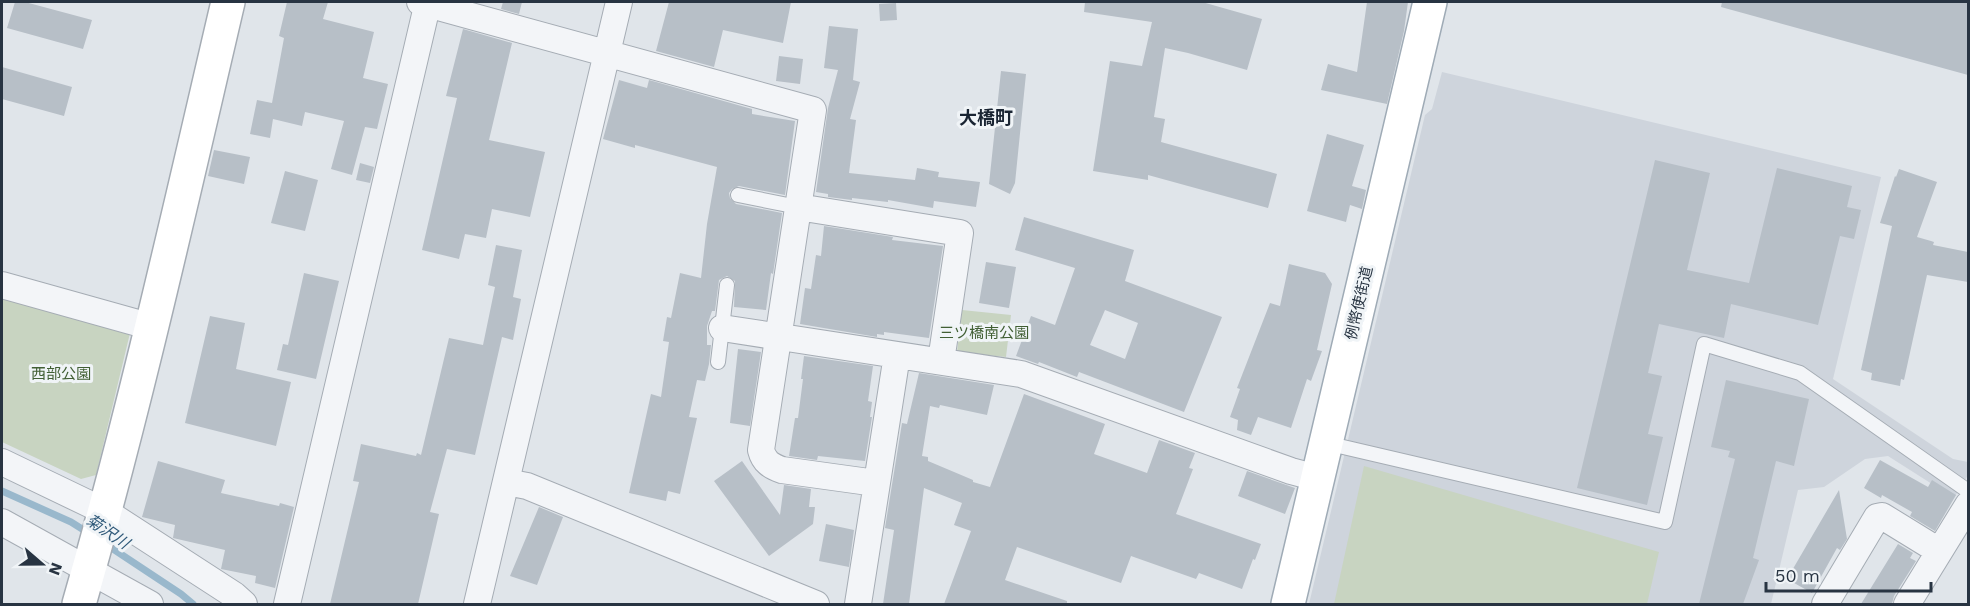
<svg xmlns="http://www.w3.org/2000/svg" width="1970" height="606" font-family="'Work Sans','Noto Sans JP',sans-serif">
  <rect width="100%" height="100%" fill="#e0e5ea"/>
  <path fill="#ced4dc" d="M1442 72 1881 177 1833 379 1953 459 1968 462V475L1954 498 1888 456 1865 459 1824 487 1798 490 1771 604H1309L1425 115 1432 109Z"/>
  <path fill="#c8d4c1" d="M2 297 130 333 96 475 81 479 2 442Z
    M962 310 1011 315 1006 357 957 352Z
    M1364 466 1659 552 1647 604H1334Z"/>
  <g fill="none" stroke-linecap="round" stroke-linejoin="round">
    <path stroke="#99b8cc" stroke-width="7" d="M2 491 71 522 90 534
      M104 543 181 594 193 604"/>
  </g>
  <path fill="#b7bfc7" fill-rule="evenodd" d="M15 2H25L92 20 83 49 7 28Z
    M287 2H328L323 19 374 32 363 78 388 84 377 129 365 127 352 175 331 169 344 121 305 112 302 126 273 119 270 138 250 134 257 100 272 103 284 38 279 36Z
    M503 2H522L519 14 501 9Z
    M669 2H791L783 43 723 30 714 67 656 51Z
    M1085 2H1202L1262 19 1247 70 1188 53 1165 48 1154 117 1165 119 1161 142 1277 174 1268 208 1148 175V180L1093 171 1110 61 1142 66 1152 22 1084 12Z
    M1367 2H1408L1404 31 1387 104 1321 90 1328 64 1357 72Z
    M1722 2H1968V75L1721 7Z
    M896 3 897 20 880 21 879 4Z
    M829 26 858 29 853 80 860 82 850 119 856 120 849 173 915 180 917 168 939 172 938 177 980 182 976 207 934 201 933 208 888 200V202L852 198V200L828 197V194L816 192 828 108 838 70 824 68Z
    M463 29 512 43 489 140 545 152 530 217 492 209 486 238 465 234 459 259 422 250 457 98 446 96Z
    M779 56 803 59 800 84 776 81Z
    M2 67 72 87 64 116 2 99Z
    M1001 71 1026 74 1015 183 1010 194 989 184Z
    M619 80 647 88 649 80 752 109V114L795 121 785 195 739 186 732 189 729 193 730 198 736 204 782 213 773 274 771 273 766 310 734 307 735 281 727 276 719 280 715 311H712L707 326V345H711L709 364 705 381 697 380 689 417 697 418 680 494 668 491 666 501 629 493 651 394 661 397 669 342 663 341 667 317 671 318 680 273 701 278 707 224 717 167 635 145V148L603 139Z
    M1327 134 1364 145 1352 186 1366 190 1362 209 1350 205 1346 222 1307 211Z
    M214 150 250 157 244 184 208 176Z
    M1655 160 1710 173 1687 270 1749 283 1777 168 1852 186 1847 207 1861 210 1854 239 1840 236 1818 325 1731 304 1724 338 1659 324 1648 373 1662 376 1648 434 1663 437 1647 505 1577 488Z
    M360 163 374 167 370 183 356 180Z
    M1899 169 1937 182 1917 237 1931 241 1934 242 1933 245 1968 252V282L1927 275 1904 380 1901 379 1900 386 1871 380 1872 373 1861 370 1892 226 1880 223 1895 176 1896 177Z
    M285 171 318 180 305 231 271 223Z
    M1024 217 1134 250 1125 281 1222 317 1184 412 1079 372 1077 377 1039 362 1038 364 1016 356 1031 316 1055 325 1075 268 1015 250ZM1105 310 1138 323 1125 359 1090 345Z
    M824 226 893 237 892 240 943 246 929 338 884 332V335L877 334V337L800 324 805 288 811 289 816 255 821 256Z
    M496 245 522 250 513 297 521 299 513 340 502 337 475 455 447 449 430 512 439 514 418 604H330L359 482 353 481 361 444 416 456 417 453 421 455 449 338 483 345 495 287 488 285Z
    M986 262 1016 267 1009 308 979 303Z
    M1289 264 1325 273 1332 284 1317 350 1322 351 1311 381 1307 379 1291 428 1258 417 1251 435 1237 430 1238 420 1230 417 1240 389 1237 388 1270 303 1280 306Z
    M304 273 339 281 316 379 277 370 283 344 288 345Z
    M210 316 245 323 236 369 291 382 276 446 185 423Z
    M738 349 761 352 750 426 730 423Z
    M804 356 873 366 868 401 872 402 870 417H872L865 461 818 456 817 460 789 456 795 418H798L803 379H801Z
    M919 373 994 385 987 415 940 405 939 408 930 406 922 456 928 457V461L973 480V482L990 487 1024 394 1105 424 1094 454 1147 473 1159 440 1195 453 1189 468 1193 469 1176 514 1261 544 1255 560 1253 559 1242 589 1199 573 1196 579 1131 556 1121 583 1017 547 1005 580 1067 601V604H944L971 531 954 525 962 503 924 488 909 604H883L894 530 885 528 902 423 907 424Z
    M1726 380 1809 399 1794 466 1776 461 1753 558 1759 560 1743 604H1699L1735 459 1728 457 1730 451 1711 447Z
    M1880 460 1928 487 1932 480 1956 495 1935 531 1910 516 1912 512 1882 495 1881 498 1864 488Z
    M158 461 225 480 221 493 279 506 280 503 294 507 275 588 255 583 256 576 221 569 225 550 173 538 175 525 142 517Z
    M742 461 780 515 784 485 811 489 809 507H815L813 524 769 556 714 481Z
    M1247 471 1295 488 1285 514 1238 496Z
    M1839 490 1847 539 1840 550 1837 548 1812 593 1787 579Z
    M539 507 563 517 537 585 510 576Z
    M826 524 854 530 849 567 819 561Z
    M1898 544 1913 553 1910 558 1916 561 1894 596 1892 604H1861Z"/>
  <g fill="none" stroke-linecap="round" stroke-linejoin="round">
    <defs>
      <path id="lane" d="M738 195 798 207
        M718 362 727 285
        M1326 443 1665 522 1704 344 1800 373 1968 491"/>
      <path id="street" d="M420 2 813 110 761 450C764 462 771 466 782 470L876 483
        M798 207 960 233 941 361
        M2 285 152 327
        M722 328 1021 374 1291 471 1317 478
        M2 462 106 512 234 595 244 604
        M506 482 527 486 816 604
        M2 522 150 604
        M287 604 428 2
        M477 604 619 2
        M858 604 897 355
        M1825 604 1877 517 1882 516 1939 551
        M1907 604 1968 505"/>
      <path id="secondary" d="M79 604C136 405 181 203 228 2"/>
      <path id="primary" d="M1288 604 1430 2"/>
    </defs>
    <use href="#lane" stroke="#a5acb4" stroke-width="16"/>
    <use href="#street" stroke="#a5acb4" stroke-width="28"/>
    <use href="#secondary" stroke="#a5acb4" stroke-width="36"/>
    <use href="#primary" stroke="#9fabb6" stroke-width="36"/>
    <use href="#lane" stroke="#f3f5f8" stroke-width="14"/>
    <use href="#street" stroke="#f3f5f8" stroke-width="26"/>
    <use href="#secondary" stroke="#fff" stroke-width="33"/>
    <use href="#primary" stroke="#fff" stroke-width="33"/>
  </g>
  <g text-anchor="middle" stroke-width="6" stroke-linejoin="round" paint-order="stroke">
    <g font-size="15" fill="#283442" stroke="#f0f4f7">
      <text transform="translate(1359 303) rotate(-77)" y="5">例幣使街道</text>
    </g>
    <g font-size="15" fill="#415f34" stroke="#f0f4f7">
      <text x="984" y="338">三ツ橋南公園</text>
      <text x="61" y="379">西部公園</text>
    </g>
    <g font-size="16" font-style="italic" fill="#2f5979" stroke="#f0f4f7">
      <text transform="translate(108 531) rotate(34)" y="6">菊沢川</text>
    </g>
    <g font-size="18" font-weight="bold" fill="#1a2533" stroke="#f0f4f7">
      <text x="986" y="124">大橋町</text>
    </g>
  </g>
  <rect width="1970" height="606" fill="none" stroke="#283442" stroke-width="6"/>
  <g transform="translate(42 564) rotate(110)" stroke="#f0f4f7" stroke-width="4.5" paint-order="stroke">
  <path d="M0-4.5L10 22L0 15L-10 22Z" fill="#283442"/>
  <text y="-9" font-size="16" font-weight="bold" text-anchor="middle" fill="#283442">N</text>
  </g>
  <path d="M1766 582v9h165v-9" fill="none" stroke="#283442" stroke-width="3"/>
  <text x="1775" y="582" font-size="18" fill="#283442" stroke="#f0f4f7" stroke-width="4.5" paint-order="stroke">50 m</text>
</svg>
